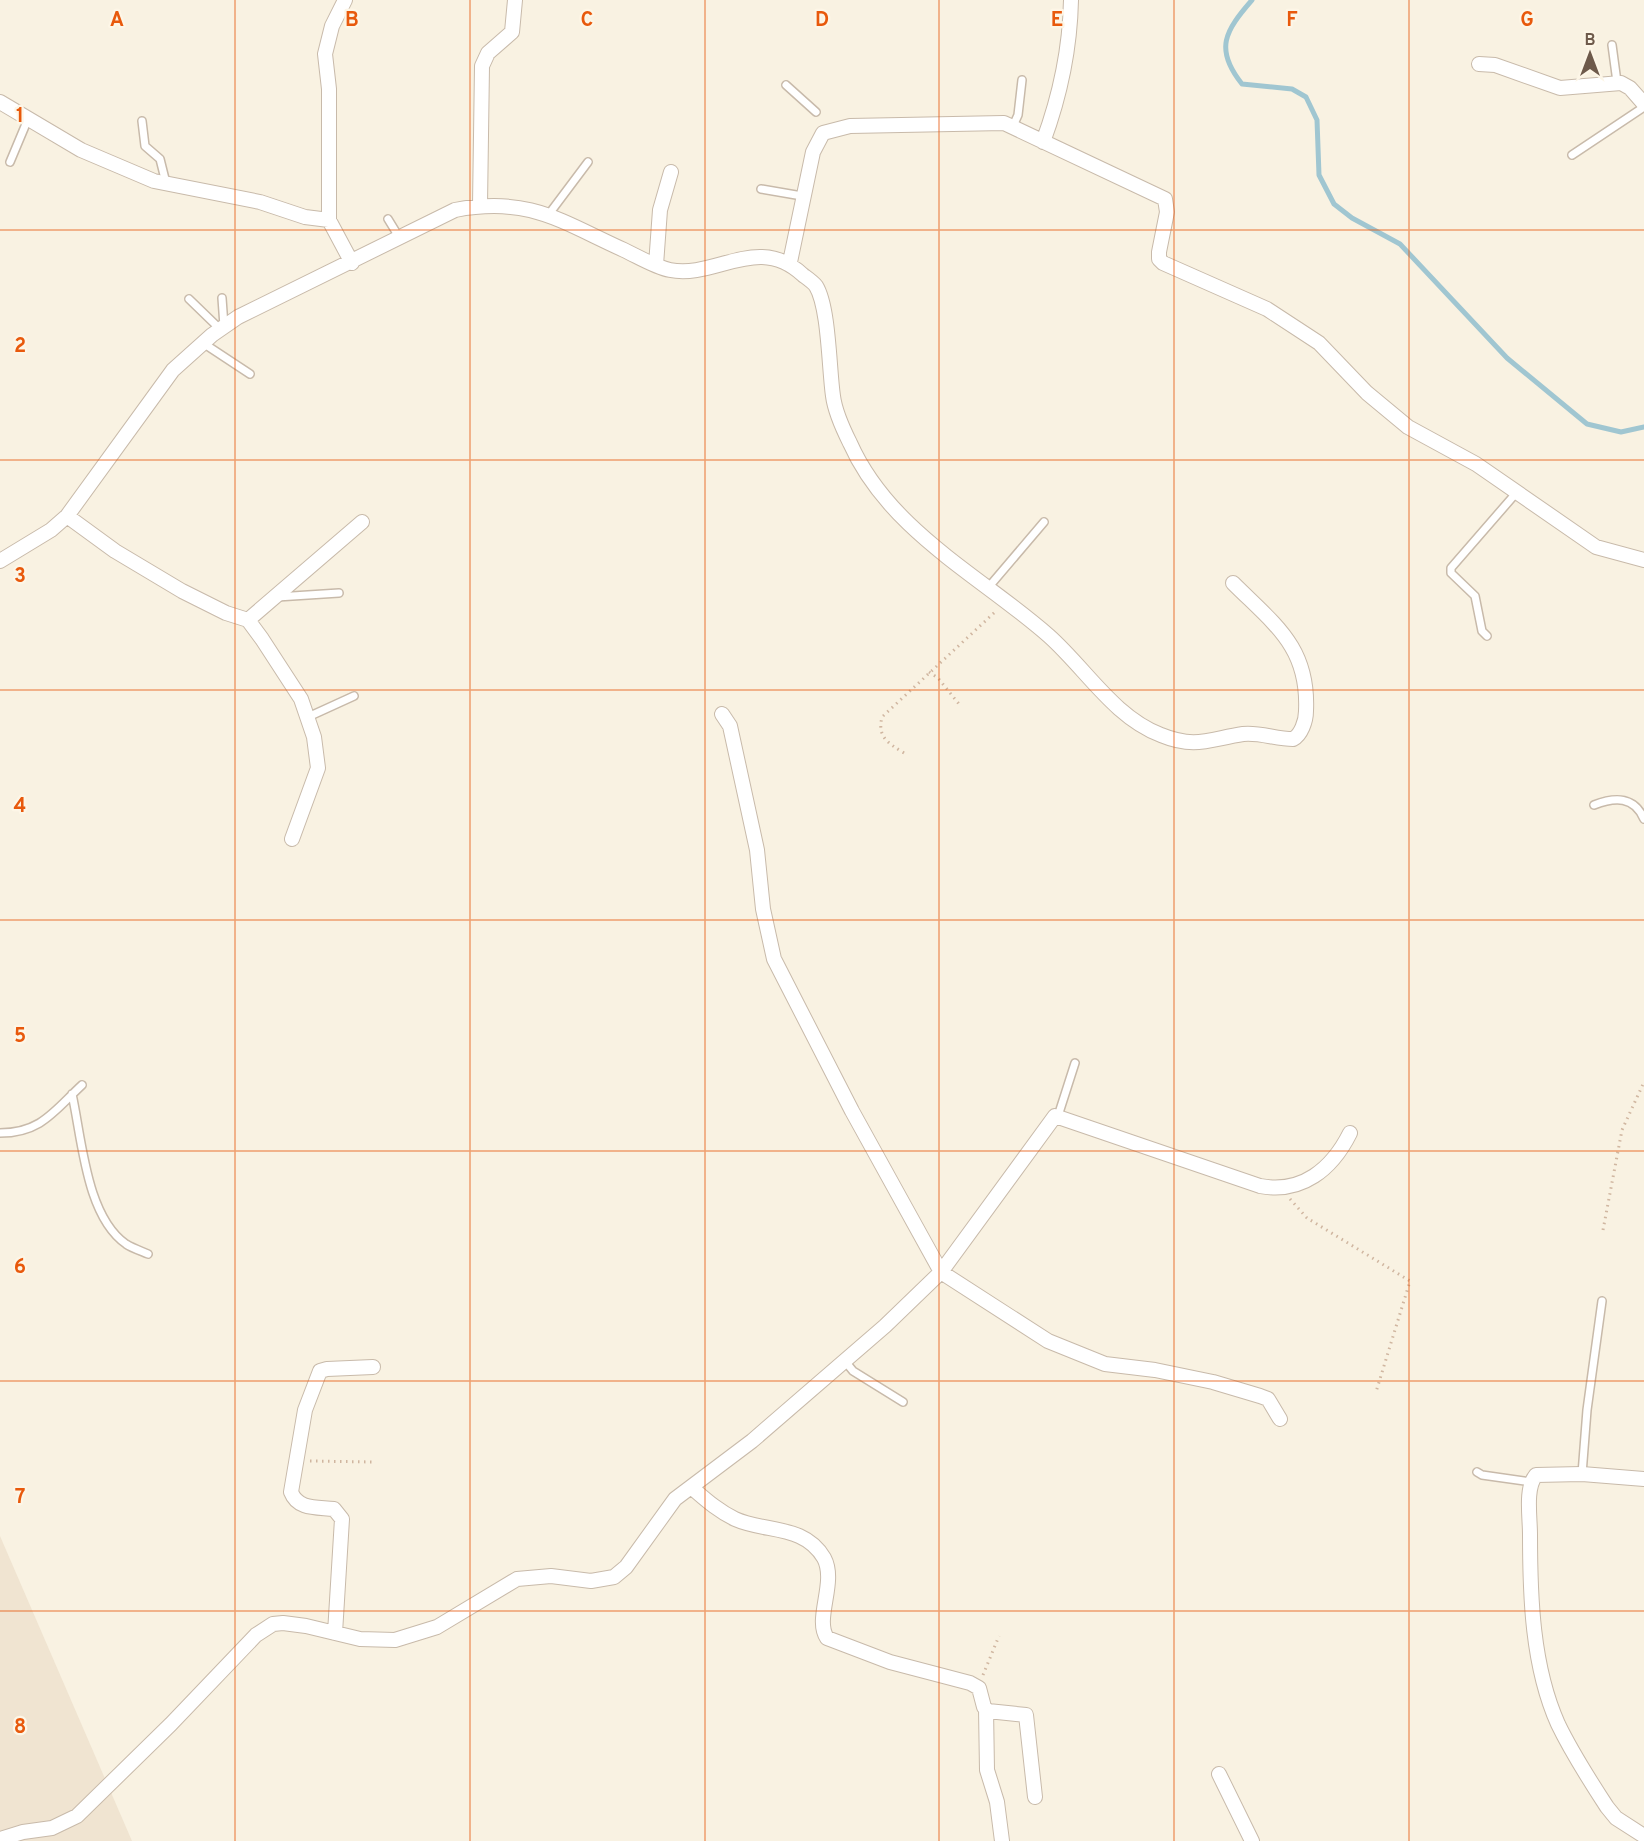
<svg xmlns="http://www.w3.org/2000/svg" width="1644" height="1841" font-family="Overpass,sans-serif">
  <rect width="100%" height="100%" fill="#f9f2e2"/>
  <path fill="#f0e4d1" d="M0 1536 132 1841H0Z"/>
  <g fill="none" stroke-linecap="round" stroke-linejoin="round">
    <path stroke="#a0c6d1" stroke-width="5" d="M1252 0C1225 31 1214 49 1242 84L1292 89 1306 97 1317 120 1319 175 1334 204 1352 218 1400 244 1507 358 1587 424 1621 432 1644 427"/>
    <defs>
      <path id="lane" d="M1612 45 1617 82
        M786 85 816 112
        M142 121 145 146 160 159 166 183
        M1013 126 1018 115 1022 80
        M1572 155 1644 107
        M10 162 28 119
        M761 189 802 196
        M549 214 588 162
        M388 219 399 237
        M222 298 224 326
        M189 299 220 329
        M203 343 250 374
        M987 589 1044 522
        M277 597 339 593
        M1487 636 1482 631 1475 596 1451 573V568L1517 492
        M308 717 354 696
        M1594 805C1615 797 1634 796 1644 819
        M72 1094C82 1139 86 1216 126 1244 132 1248 141 1251 148 1254
        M1058 1116 1075 1063
        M0 1133C41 1133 54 1111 82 1085
        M844 1360 853 1371 903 1402
        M1477 1472 1482 1475 1531 1482
        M1582 1474 1587 1410 1602 1301"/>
      <path id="street" d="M1479 64 1495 65 1560 88 1621 83 1630 88 1644 104
        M0 102 81 150 154 181 260 202 305 217 329 220 352 263
        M1043 142C1060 96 1070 50 1071 0
        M480 205 482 66 488 53 512 32 515 0
        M329 220V89L325 54 332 26 345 0
        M790 262 813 152 823 133 850 126 1004 123 1165 199 1167 212 1159 252V259L1163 263 1267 309 1319 343 1367 393 1408 427 1476 464 1596 547 1644 560
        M656 265 660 210 671 172
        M67 516 115 551 182 591 226 613 248 620 262 639 301 699 314 737 318 768 292 839
        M0 561 51 530 67 516 173 370 212 335 238 317 455 210C529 196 560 221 624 250 639 257 655 267 670 270 716 279 758 233 803 275 807 278 813 282 816 286 829 307 829 369 833 396 835 412 843 429 850 443 889 531 981 576 1049 636 1086 669 1114 717 1161 735 1195 749 1210 739 1243 734 1259 732 1276 739 1293 739 1301 735 1306 721 1306 711 1309 647 1275 625 1233 583
        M248 620 362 522
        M722 714 730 726 757 850 763 909 774 959 852 1111 941 1272 1048 1341 1105 1364 1155 1370 1213 1382 1260 1396 1268 1399 1280 1419
        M1644 1479 1582 1474 1536 1475C1525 1488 1530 1517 1530 1534 1530 1596 1532 1666 1558 1724 1572 1753 1590 1781 1607 1807L1616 1818 1644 1836
        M691 1487C705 1499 718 1511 735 1519 766 1533 804 1524 824 1558 837 1582 814 1619 827 1638L890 1662 970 1683 979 1688 984 1707 988 1711 1026 1715 1035 1797
        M335 1633 342 1519 334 1509C317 1507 298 1510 291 1492L305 1410 320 1371 327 1369 373 1367
        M986 1709 987 1770 997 1802 1002 1841
        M1219 1774 1252 1841
        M0 1839 23 1832 52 1828 77 1816 171 1724 256 1635 273 1624 283 1623 306 1626 360 1639 395 1640 437 1627 517 1579 551 1576 591 1581 614 1577 626 1567 675 1499 752 1441 885 1326 941 1272 1055 1116 1260 1186C1302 1194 1332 1169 1350 1133"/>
    </defs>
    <use href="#lane" stroke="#c8baaa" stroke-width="10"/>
    <use href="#street" stroke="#c8baaa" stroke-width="16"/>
    <path stroke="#d0b6a0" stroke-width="3" stroke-dasharray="1.5 4.5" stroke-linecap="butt" d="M929 672 938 678 959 704
      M904 753C888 743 877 737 882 717L995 612
      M1290 1199 1307 1218 1410 1281 1376 1392
      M1603 1230 1622 1130 1644 1082
      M310 1461 372 1462
      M983 1675 999 1636"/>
    <use href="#lane" stroke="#fff" stroke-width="7"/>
    <use href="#street" stroke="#fff" stroke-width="14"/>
  </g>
  <path fill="none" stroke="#e8590c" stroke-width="1.5" stroke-opacity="0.55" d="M235 0V1841M470 0V1841M705 0V1841M939 0V1841M1174 0V1841M1409 0V1841M0 230H1644M0 460H1644M0 690H1644M0 920H1644M0 1151H1644M0 1381H1644M0 1611H1644"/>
  <g font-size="20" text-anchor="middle" font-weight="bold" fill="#e8590c" stroke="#fdf6e7" stroke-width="4.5" stroke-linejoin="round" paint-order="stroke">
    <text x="117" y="26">A</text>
    <text x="352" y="26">B</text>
    <text x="587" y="26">C</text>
    <text x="822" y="26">D</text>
    <text x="1057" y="26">E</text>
    <text x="1292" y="26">F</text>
    <text x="1527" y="26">G</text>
    <text x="20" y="122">1</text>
    <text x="20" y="352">2</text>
    <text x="20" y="582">3</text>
    <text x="20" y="812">4</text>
    <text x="20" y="1042">5</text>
    <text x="20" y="1273">6</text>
    <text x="20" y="1503">7</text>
    <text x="20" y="1733">8</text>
  </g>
  <g transform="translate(1590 54)" stroke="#fdf6e7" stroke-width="4.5" paint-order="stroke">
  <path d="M0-4.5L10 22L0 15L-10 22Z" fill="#6e5a4b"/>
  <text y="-9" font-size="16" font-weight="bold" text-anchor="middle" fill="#6e5a4b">B</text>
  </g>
</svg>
